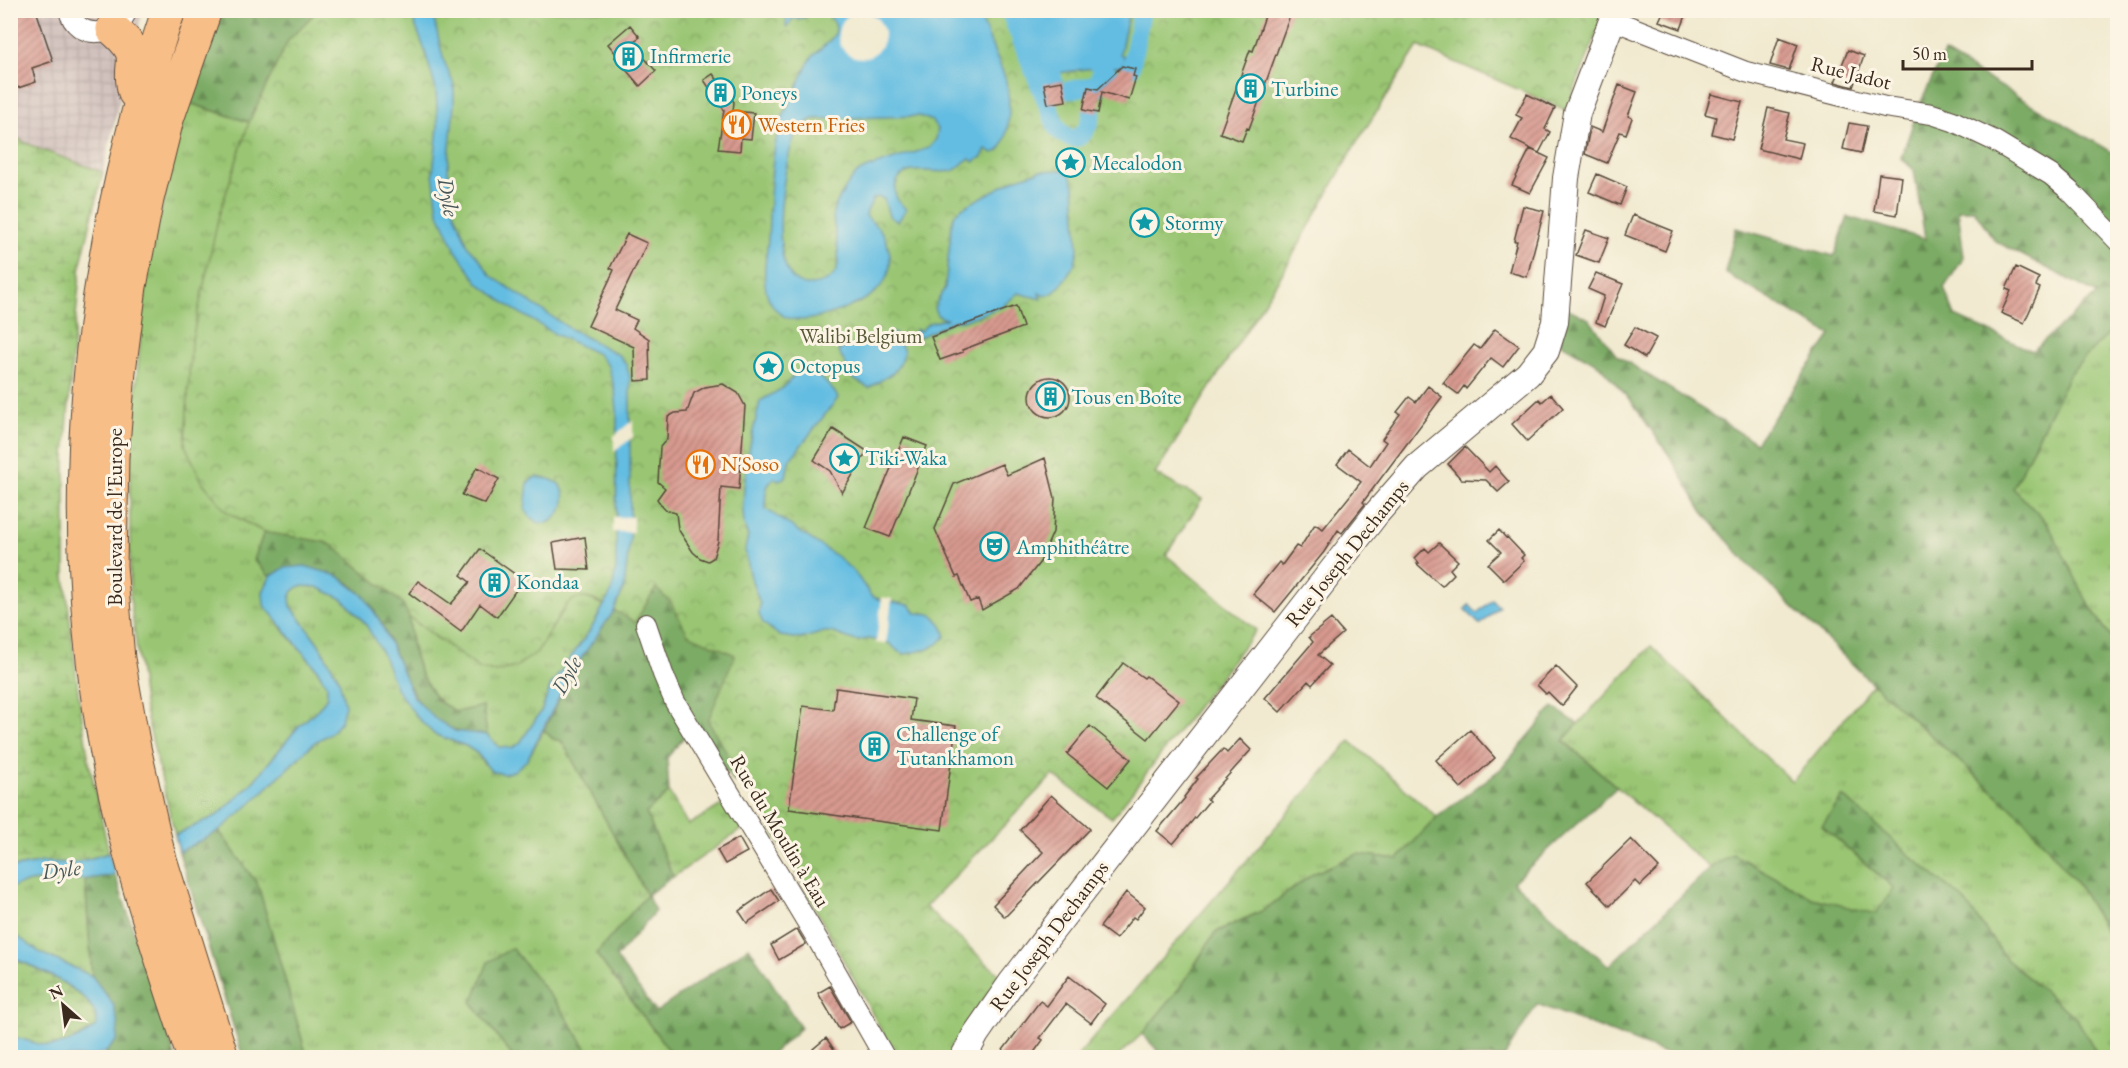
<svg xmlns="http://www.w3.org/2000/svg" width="2128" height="1068" font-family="'EB Garamond',serif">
  <defs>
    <pattern id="industrial-grid" width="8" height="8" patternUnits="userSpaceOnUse" patternTransform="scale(1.5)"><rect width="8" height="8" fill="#d0c0bc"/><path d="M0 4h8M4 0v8" fill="none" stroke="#b4a5a1"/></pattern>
    <pattern id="grass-tufts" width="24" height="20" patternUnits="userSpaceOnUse" patternTransform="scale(1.5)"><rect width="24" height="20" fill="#9ac673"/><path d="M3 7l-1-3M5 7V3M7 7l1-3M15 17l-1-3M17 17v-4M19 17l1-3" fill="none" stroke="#7fa15e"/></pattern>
    <pattern id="forest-firs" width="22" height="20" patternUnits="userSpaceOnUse" patternTransform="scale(1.5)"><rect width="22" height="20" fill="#7bab65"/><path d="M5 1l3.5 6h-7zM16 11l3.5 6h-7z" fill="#668b53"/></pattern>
    <pattern id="wetland-marsh" width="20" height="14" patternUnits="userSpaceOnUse" patternTransform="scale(1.5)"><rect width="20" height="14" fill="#9ac673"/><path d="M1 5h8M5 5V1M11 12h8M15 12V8" fill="none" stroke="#7fa15e"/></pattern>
    <pattern id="park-crowns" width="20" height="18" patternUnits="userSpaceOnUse" patternTransform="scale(1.5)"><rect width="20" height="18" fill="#9ac673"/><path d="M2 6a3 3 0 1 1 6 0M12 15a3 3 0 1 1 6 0" fill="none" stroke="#7fa15e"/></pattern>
    <pattern id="building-hatch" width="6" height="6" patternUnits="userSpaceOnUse" patternTransform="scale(1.5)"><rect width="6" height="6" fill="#d89a90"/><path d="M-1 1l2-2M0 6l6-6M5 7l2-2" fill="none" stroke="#b07e75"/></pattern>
  </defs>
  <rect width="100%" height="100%" fill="#fcf5e5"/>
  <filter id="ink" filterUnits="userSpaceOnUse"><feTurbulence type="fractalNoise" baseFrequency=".0167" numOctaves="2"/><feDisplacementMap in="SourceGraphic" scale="12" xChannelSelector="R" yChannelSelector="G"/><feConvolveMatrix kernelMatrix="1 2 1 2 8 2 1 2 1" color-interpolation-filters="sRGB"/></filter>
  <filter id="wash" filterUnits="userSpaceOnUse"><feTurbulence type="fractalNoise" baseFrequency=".008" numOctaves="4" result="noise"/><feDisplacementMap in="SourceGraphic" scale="24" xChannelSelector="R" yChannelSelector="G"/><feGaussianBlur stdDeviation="1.35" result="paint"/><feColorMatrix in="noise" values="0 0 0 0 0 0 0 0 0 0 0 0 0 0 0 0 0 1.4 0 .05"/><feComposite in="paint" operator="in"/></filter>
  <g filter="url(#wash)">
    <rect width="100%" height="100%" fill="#f1ead0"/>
    <path fill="url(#industrial-grid)" d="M10 11H143L124 82 103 172 37 148 11 135Z"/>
    <path fill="url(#grass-tufts)" stroke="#6a7848" stroke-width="1.5" d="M270 78 227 512 264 532 254 560 270 577 263 592 276 621 317 669 327 686V697L319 708 298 727 253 782 218 815 175 835 145 710 130 598V451L147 269 186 102 249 122Z
      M2117 325V647L2013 488 2070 373Z
      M300 586 317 587 343 599 365 623 434 734 466 746 477 753 484 764 527 760 544 730 553 739 562 741 647 895 596 954 674 1057H592L560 1008 511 948 472 1003 513 1057 449 1058 446 1054 443 1058 307 1057 258 885 219 831 249 805 315 742 331 733 339 679 318 643 291 606 290 598 293 591Z
      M576 598H587L604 605 591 629 551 685 542 710 520 743 512 748 499 747 487 735 483 707 456 712C451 709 444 706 440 701 417 682 411 645 409 617L480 669 537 652 567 604Z
      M1651 646 1792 782 1873 684 2025 820 2079 886 2117 950V1057H2099L2077 1019 2007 960 1964 900 1908 854 1843 796 1822 826 1894 888 1876 915 1812 898 1733 854 1710 868 1563 740Z
      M1350 741 1437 817 1398 859 1358 854 1313 874 1264 910 1215 932 1182 985 1142 1034 1117 1057 1076 1058Z
      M669 792 688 825 727 802 745 827 673 877 646 813Z
      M52 879H85L92 976 41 953 11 932 10 888 23 882Z"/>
    <path fill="url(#forest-firs)" stroke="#5b6a42" stroke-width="1.5" fill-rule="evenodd" d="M219 11H317L288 41 249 122 186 102Z
      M1944 53 2117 155V325L2070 373 2013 488 2048 524 2088 603 2117 647V950L2079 886 2025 820 1873 684 1747 563 1703 512 1669 455 1631 401 1599 365 1560 343 1567 308 1589 319 1616 355 1756 443 1831 335 1725 273 1736 228 1834 256 1848 217 1925 239 1914 170 1901 158 1920 104ZM1958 210H1974L1995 241 2097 294 2032 351 1955 316 1944 288 1964 257Z
      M264 532 325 542 333 546 403 604 409 617 411 645 421 675 438 701 456 712 483 706 487 735C477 734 464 734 455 730 390 707 401 608 339 577 328 571 297 570 284 568L270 577 254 560Z
      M630 538 746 649 708 721 742 776 734 782 696 729 684 737 667 758 669 792 646 813 673 877 647 895 655 911 616 958 656 1012 749 947 801 1028 773 1053 775 1057H674L596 954 647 895 562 741 553 739 544 730 573 670 614 611Z
      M1553 707 1578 724 1563 741 1617 787 1513 882 1609 966 1710 868 1733 854 1812 898 1876 914 1894 888 1822 826 1843 796 1908 854 1964 900 2007 960 2077 1019 2099 1057H1675L1537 1004 1504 1057H1164L1142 1034 1182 985 1215 933 1264 910 1313 874 1358 854 1398 859 1437 817 1502 768Z
      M219 831 258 885 307 1057H243L179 852Z
      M115 875 172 1046 175 1057H104L106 1052 117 1040 113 1004 92 976 85 879Z
      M512 948 560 1008 592 1057H513L472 1003 488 962Z"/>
    <path fill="url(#wetland-marsh)" stroke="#6a7848" stroke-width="1.5" d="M10 135 37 148 103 172 81 263 73 347 65 458V576L78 691 89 762 109 853 75 863 44 862 11 868Z
      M11 957C33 967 83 988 94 1011 96 1014 96 1021 97 1025 84 1036 61 1048 43 1045 32 1043 23 1038 11 1037Z"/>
    <path fill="url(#park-crowns)" stroke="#6a7848" stroke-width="1.5" d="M317 11H1606L1566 110 1418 46 1354 147 1282 274 1155 474 1202 499 1166 555 1256 630 1112 818 1053 775 925 907 1001 976 963 1028 950 1057H896L764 814 708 721 735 655 688 634 671 603 656 588 635 622 599 602 587 598H576L567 604 537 652 517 666 496 672 480 669 409 617 403 604 333 546 325 542 264 532 227 512 203 483 185 445 191 344 219 215 249 122 288 41Z"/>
    <path fill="#64bde2" stroke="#507480" stroke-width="1.5" fill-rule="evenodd" d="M410 11H432L444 61 454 85V104L448 169 453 208 468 246 479 258 490 275 569 328 619 355 626 364 630 376V538L624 588 614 611 573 670 527 760 514 771 504 774 491 771 477 753 466 746 434 734 417 717 397 690 382 653 365 623 343 599 317 587 300 586 293 591 290 598 291 606 318 643 339 679 345 705 341 721 331 733 315 742 249 805 219 831 179 852 175 835 218 815 253 782 298 727 319 708 327 697V686L317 669 264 605 263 592 270 577 284 568 305 566 338 576 364 596 380 621 413 696 434 718 455 731 487 735 499 747 512 748 520 743 542 710 551 685 591 629 612 591 616 568 617 410 615 390 608 366 598 354 555 334 513 309 478 283 456 251 438 211 433 173 438 127 436 90 424 48Z
      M803 11H815L803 18 792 19 788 27 786 26 787 13H802Z
      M824 11H978C986 31 994 52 1003 72 1011 91 1012 134 999 151L993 153 986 149 982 157 974 162 970 159C962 161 960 170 951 171 933 175 898 160 895 189 894 198 900 204 906 209L898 222 889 216 884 199 880 197 874 198 867 211 866 216C872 223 880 227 884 236 905 281 870 302 832 313 820 317 806 322 792 319 783 318 775 310 771 303 760 285 766 260 768 240 770 206 770 163 778 131 783 112 796 92 804 72 807 65 810 58 816 53 831 39 848 31 824 11ZM920 116 932 121 938 129 936 140 929 148C917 152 862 168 856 174 851 179 833 206 833 213 833 241 855 282 810 285 762 288 784 163 794 138 798 128 804 123 813 119Z
      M1010 11H1129L1120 54 1124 56V62L1120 67 1105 66 1046 75 1033 67 1025 69 1024 65 1035 59 1034 50 1016 13 1011 14Z
      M1062 170 1070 175 1074 185 1078 250 1074 265 1061 285 1053 293 1045 295 1039 293 1041 299 1018 293 1003 306 966 320 953 321 920 337 915 335 914 333 916 329 920 331 929 323 946 319 937 315 934 308 945 287 952 222 955 214 962 208 1015 179 1039 171Z
      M895 333 904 351 900 364 893 373 869 388 853 379 838 350Z
      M807 369C817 374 833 387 838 398L789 461 786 477 779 480 775 478C764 485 765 497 766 509L839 558 856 574 871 596 881 600 910 605 916 613C920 613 928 613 932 615 938 618 946 631 945 637L938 644 928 649 906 654 899 652 889 643 869 639 856 641 831 632H824L801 639 780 636 763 623 759 614 760 603 751 578 745 550 748 536 744 524 743 509 744 487 750 444 760 401 783 388 796 373Z
      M536 477C541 478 549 478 554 481 582 493 547 549 525 509L528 482Z
      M1492 600 1499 607 1480 625 1465 609 1469 605 1477 613Z
      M109 853 115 875C105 876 96 878 86 879 60 881 35 877 11 888V868L44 862 75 863Z
      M11 932 41 953 92 976 113 1004 118 1024 117 1040 106 1052 88 1057 11 1056V1037C23 1038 32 1043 44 1045 61 1048 85 1037 97 1025 96 1021 96 1014 94 1011 82 987 34 967 11 957Z"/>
    <path fill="#f1ead0" d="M838 35a23 23 0 1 1 46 0a23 23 0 1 1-46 0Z
      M633 420V437L614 452V436Z
      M613 517H633V532H613Z
      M882 597 892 599 886 644 876 643Z"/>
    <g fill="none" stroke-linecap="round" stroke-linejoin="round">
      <path stroke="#64bde2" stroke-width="18" d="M1009 10 1057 128C1076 150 1088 133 1092 112
        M1027 10 1041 26 1044 34 1054 82
        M1084 50 1111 76
        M1131 68 1142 10
        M1097 89 1113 10
        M1064 91 1109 82"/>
    </g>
    <g id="blocks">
      <path fill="url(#building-hatch)" d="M10 10H36L53 61 32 68 36 82 18 88 10 71Z
        M1267 10H1292L1249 129 1247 128 1242 141 1220 133 1250 50 1253 51Z
        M1664 10H1688L1681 29 1659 21Z
        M630 25 640 37 631 43 656 71 640 86 615 57 617 55 608 44Z
        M1779 37 1798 44 1789 70 1770 65Z
        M1848 50 1864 56 1853 87 1835 82Z
        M1122 66 1135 69 1133 76 1136 77 1129 100 1102 92 1098 113 1083 110 1088 87 1098 89Z
        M713 74 734 102 733 111 754 113 751 139 741 138 740 151 718 149 724 110 704 80Z
        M1062 81 1066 101 1048 104 1044 84Z
        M1619 85 1637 92 1628 116 1632 118 1626 134 1620 132 1607 163 1585 154 1590 127 1602 132Z
        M1527 94 1555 108 1545 129 1550 132 1539 153 1511 139 1522 118 1516 115Z
        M1711 94 1742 102 1732 139 1712 134 1716 117 1705 114Z
        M1768 108 1790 113 1783 139 1803 143 1799 159 1758 149Z
        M1849 123 1867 126 1861 153 1843 149Z
        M1530 149 1549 158 1530 193 1512 185Z
        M1597 174 1627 187 1620 205 1589 192Z
        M1879 174 1902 177 1897 215 1874 211Z
        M1523 206 1544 211 1527 277 1509 272 1517 241H1514Z
        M1633 215 1673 231 1665 251 1625 235Z
        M1586 230 1609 238 1599 263 1576 255Z
        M627 234 647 243 615 310 637 320 633 328 649 339 650 380 635 381 634 347 588 326 614 270 610 268Z
        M2016 267 2039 278 2036 286 2040 288 2024 323 2001 313 2011 291 2006 289Z
        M1596 273 1623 284 1605 326 1596 322 1604 296 1588 289Z
        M1016 306 1023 327 962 350 963 352 940 360 931 337Z
        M1635 327 1656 338 1645 358 1624 345Z
        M1495 329 1519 346 1503 367 1491 358 1466 389 1464 386 1458 394 1443 383 1474 345 1480 349Z
        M1030 397a20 20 0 1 1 40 0a20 20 0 1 1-40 0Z
        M723 384 738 393 745 406 739 489 721 487 718 541 713 558 708 561 700 558 693 552 678 529 676 513 665 510 657 499 665 488 658 482 660 447 667 439 668 417 675 413 687 412 694 393 705 387Z
        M1428 386 1442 397 1363 502 1365 504 1342 533 1338 530 1324 552 1275 612 1253 594 1279 562 1282 565 1296 546 1300 548 1315 524 1323 529 1361 482 1337 464 1348 449 1370 466 1386 442 1382 439 1400 414 1397 412 1409 397 1416 402Z
        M1551 394 1563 408 1527 441 1512 424 1539 399 1542 402Z
        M833 429 867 451 842 493 830 471 814 460Z
        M904 437 927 446 890 537 866 528Z
        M1465 447 1489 472 1495 466 1509 482 1498 492 1486 480 1461 479 1448 464Z
        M1045 458 1055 498 1053 532 1040 562 1019 589 982 610 978 599 970 602 959 576 956 577 935 529 954 484 1002 464 1007 475Z
        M477 467 499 479 485 504 462 495Z
        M1499 530 1506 538 1507 537 1524 555 1521 558 1524 561 1504 580 1488 564 1501 552 1489 540Z
        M585 537 589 570 557 569 553 543Z
        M1439 543 1458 561 1450 569 1454 574 1442 586 1417 564 1419 563 1415 558 1425 548 1429 552Z
        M480 549 523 580 497 617 480 604 461 632 409 593 418 581 451 604 470 582 461 575Z
        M1331 619 1343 633 1318 655 1330 665 1312 685 1308 681 1280 712 1265 698 1313 642 1309 637Z
        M1123 663 1144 678 1146 676 1179 701 1148 739 1096 698Z
        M1556 666 1577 687 1562 706 1548 692 1546 694 1537 685Z
        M836 688 914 699 911 720 956 726 942 830 789 809 803 706 833 710Z
        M1090 726 1131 759 1108 787 1067 754Z
        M1470 730 1495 758 1461 788 1436 760Z
        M1240 739 1251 750 1207 799 1209 801 1173 844 1157 831 1185 798 1184 797 1198 779 1196 778 1223 749 1227 753Z
        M1051 795 1090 829 1005 917 993 905 1043 852 1020 830Z
        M739 838 747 852 725 864 717 850Z
        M1631 839 1659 868 1640 886 1635 881 1610 906 1587 882Z
        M771 889 779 901 747 923 739 911Z
        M1126 892 1145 907 1136 919 1133 917 1116 939 1100 927Z
        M797 929 806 944 779 960 771 945Z
        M1069 976 1105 1004 1091 1023 1066 1004 1040 1038 1043 1040 1030 1058H997L1040 1001 1047 1006Z
        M830 986 851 1022 839 1029 818 993Z
        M826 1038 840 1058H819L813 1049Z"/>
    </g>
  </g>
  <g filter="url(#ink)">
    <use href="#blocks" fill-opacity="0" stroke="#564739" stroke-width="1.5"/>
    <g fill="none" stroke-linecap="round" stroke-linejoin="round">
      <defs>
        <path id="minor" d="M69 10C76 41 118 38 127 10
          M1613 20 1746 72 1885 107 1932 114 1953 121 1993 140 2051 175 2071 192 2118 241
          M646 624 663 674 675 702 819 942 885 1058"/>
        <path id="tertiary" d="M963 1058 976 1034 1012 982 1376 514 1417 467 1528 374 1546 351 1555 322 1566 178 1577 113 1616 10"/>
        <path id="trunk" d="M169 10C153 54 141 100 130 145 80 343 69 551 107 753 126 856 161 958 194 1058
          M205 10 167 119 147 199 130 286 119 371 112 457 110 566 118 659 134 748 158 853 222 1058
          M113 29C148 59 125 61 135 93"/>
      </defs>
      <use href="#minor" stroke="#564739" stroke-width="22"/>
      <use href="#tertiary" stroke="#564739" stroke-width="28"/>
      <use href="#trunk" stroke="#564739" stroke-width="35"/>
      <use href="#minor" stroke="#fff" stroke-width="20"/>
      <use href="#tertiary" stroke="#fff" stroke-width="26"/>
      <use href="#trunk" stroke="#f7be88" stroke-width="33"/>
    </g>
  </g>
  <defs>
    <symbol id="building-ring" viewBox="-11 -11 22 22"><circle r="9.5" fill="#fcf5e5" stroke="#0f9aa8" stroke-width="1.5"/><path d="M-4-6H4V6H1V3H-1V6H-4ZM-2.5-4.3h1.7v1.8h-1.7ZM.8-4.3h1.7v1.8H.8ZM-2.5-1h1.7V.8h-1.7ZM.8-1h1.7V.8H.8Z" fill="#0f9aa8"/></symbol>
    <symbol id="restaurant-ring" viewBox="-11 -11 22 22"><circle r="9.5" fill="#fcf5e5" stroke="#e8710a" stroke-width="1.5"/><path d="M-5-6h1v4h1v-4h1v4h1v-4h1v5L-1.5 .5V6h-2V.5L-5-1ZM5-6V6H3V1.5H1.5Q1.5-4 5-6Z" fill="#e8710a"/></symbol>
    <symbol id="sight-ring" viewBox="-11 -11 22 22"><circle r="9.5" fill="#fcf5e5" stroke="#0f9aa8" stroke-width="1.5"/><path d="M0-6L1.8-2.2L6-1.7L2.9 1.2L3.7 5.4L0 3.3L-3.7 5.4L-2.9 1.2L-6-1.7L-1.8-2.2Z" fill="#0f9aa8"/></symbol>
    <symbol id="theatre-ring" viewBox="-11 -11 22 22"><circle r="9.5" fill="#fcf5e5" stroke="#0f9aa8" stroke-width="1.5"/><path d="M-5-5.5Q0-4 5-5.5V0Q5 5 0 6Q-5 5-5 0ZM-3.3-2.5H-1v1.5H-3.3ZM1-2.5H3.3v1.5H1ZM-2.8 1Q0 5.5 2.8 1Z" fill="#0f9aa8"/></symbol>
  </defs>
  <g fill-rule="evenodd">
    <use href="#building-ring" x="612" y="40" width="33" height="33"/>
    <use href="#building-ring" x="1234" y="72" width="33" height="33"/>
    <use href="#building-ring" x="704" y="76" width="33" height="33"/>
    <use href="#restaurant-ring" x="720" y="108" width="33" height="33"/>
    <use href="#sight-ring" x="1054" y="146" width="33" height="33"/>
    <use href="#sight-ring" x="1128" y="206" width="33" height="33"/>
    <use href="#sight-ring" x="752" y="350" width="33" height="33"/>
    <use href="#building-ring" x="1034" y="380" width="33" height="33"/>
    <use href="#sight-ring" x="828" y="442" width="33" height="33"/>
    <use href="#restaurant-ring" x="684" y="448" width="33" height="33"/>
    <use href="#theatre-ring" x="978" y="530" width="33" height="33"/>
    <use href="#building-ring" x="478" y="566" width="33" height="33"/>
    <use href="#building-ring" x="858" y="730" width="33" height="33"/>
  </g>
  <g text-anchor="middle" stroke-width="6" stroke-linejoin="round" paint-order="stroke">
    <g font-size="21" fill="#0d838f" stroke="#fcf5e5" text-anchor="start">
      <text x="650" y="63">Infirmerie</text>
      <text x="1271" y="96">Turbine</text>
      <text x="741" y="100">Poneys</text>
      <text x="1092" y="170">Mecalodon</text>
      <text x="1165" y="230">Stormy</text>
      <text x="790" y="373">Octopus</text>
      <text x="1071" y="404">Tous en Boîte</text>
      <text x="865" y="465">Tiki-Waka</text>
      <text x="1016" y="554">Amphithéâtre</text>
      <text x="516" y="589">Kondaa</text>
      <text x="896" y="741">Challenge of<tspan x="896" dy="24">Tutankhamon</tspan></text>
    </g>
    <g font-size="21" fill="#3b2a1e" stroke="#fcf5e5">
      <text transform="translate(1851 73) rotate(14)" y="7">Rue Jadot</text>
      <text transform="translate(115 517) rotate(-90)" y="7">Boulevard de l'Europe</text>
      <text transform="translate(1347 553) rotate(-51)" y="7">Rue Joseph Dechamps</text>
      <text transform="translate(780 831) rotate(59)" y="7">Rue du Moulin à Eau</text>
      <text transform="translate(1049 936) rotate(-53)" y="7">Rue Joseph Dechamps</text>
    </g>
    <g font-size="21" fill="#c56008" stroke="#fcf5e5" text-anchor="start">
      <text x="758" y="132">Western Fries</text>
      <text x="721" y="471">N'Soso</text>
    </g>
    <g font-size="21" fill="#585938" stroke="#fcf5e5">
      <text x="861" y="343">Walibi Belgium</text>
    </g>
    <g font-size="22" font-style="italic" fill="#475659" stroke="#fcf5e5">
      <text transform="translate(449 197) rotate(80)" y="8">Dyle</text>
      <text transform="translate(566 675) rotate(-61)" y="8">Dyle</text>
      <text transform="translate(61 869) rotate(-7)" y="8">Dyle</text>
    </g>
  </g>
  <rect width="2128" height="1068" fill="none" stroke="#fcf5e5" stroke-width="36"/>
  <g transform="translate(63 1005) rotate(332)" stroke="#fcf5e5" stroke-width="4.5" paint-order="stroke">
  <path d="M0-4.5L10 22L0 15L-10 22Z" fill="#3b2a1e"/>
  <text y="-9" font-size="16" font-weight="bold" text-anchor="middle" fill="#3b2a1e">N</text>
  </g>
  <path d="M1903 60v9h129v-9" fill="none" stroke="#3b2a1e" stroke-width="3"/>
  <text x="1912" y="60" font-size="18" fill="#3b2a1e" stroke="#fcf5e5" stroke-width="4.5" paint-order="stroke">50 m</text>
</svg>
